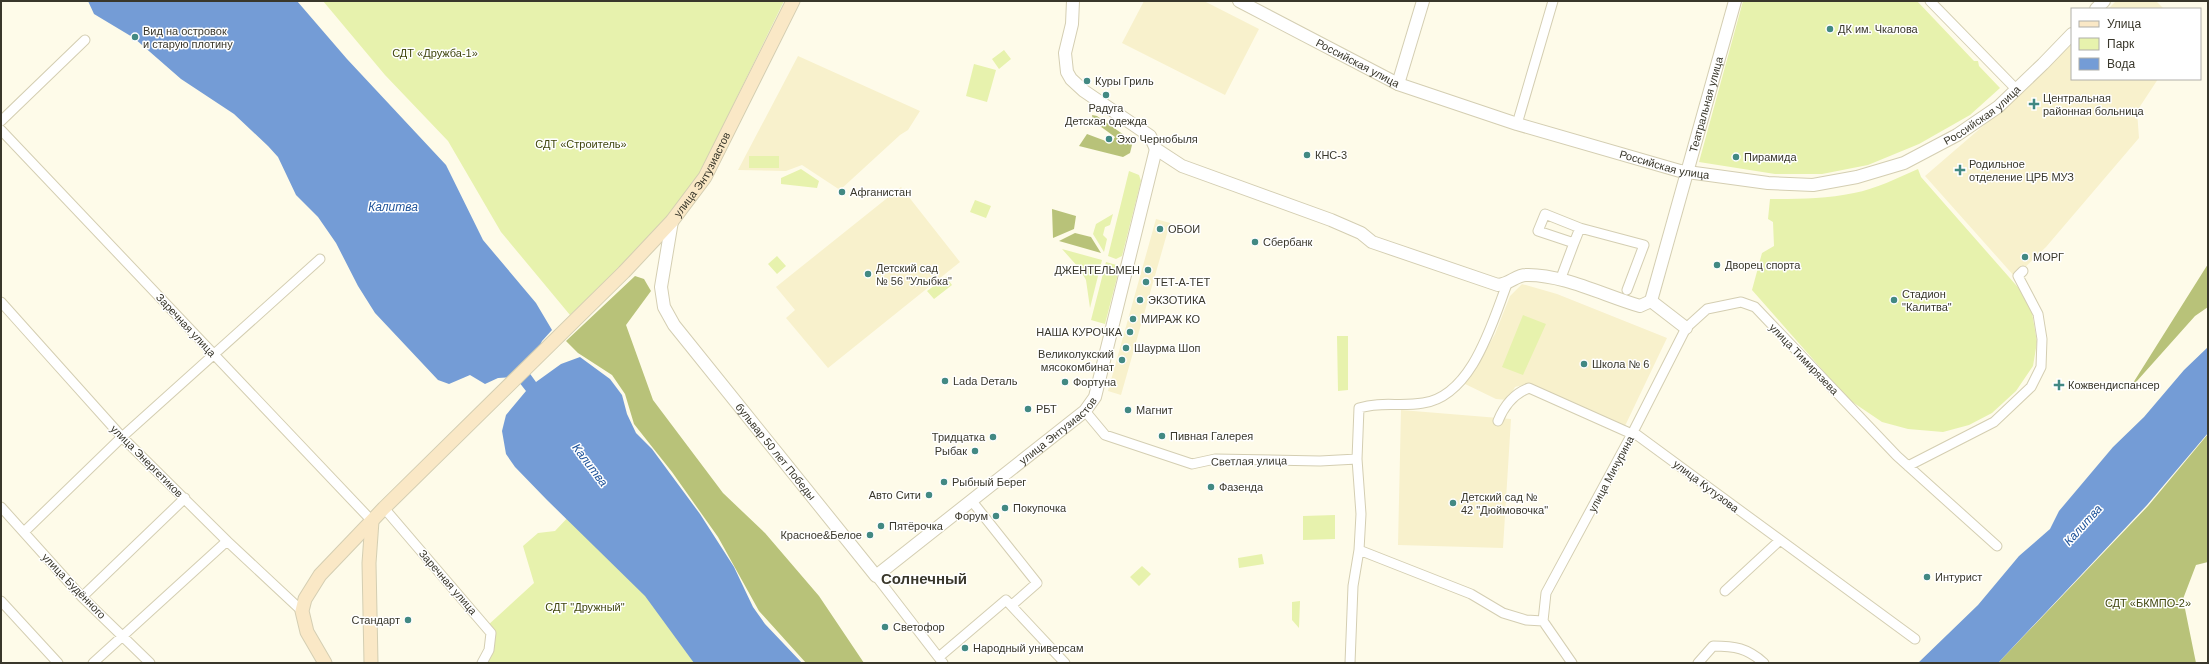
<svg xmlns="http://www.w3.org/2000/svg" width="2209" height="664" font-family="Arial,sans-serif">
  <rect width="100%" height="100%" fill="#fefbe9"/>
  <path fill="#f8f1cc" d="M1144 1H1204L1259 29 1225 95 1122 43Z
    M2116 1H2156L2164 9H2108Z
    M2072 44V79H2158L2137 111 2139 138 2046 247 2015 277 1925 176 2005 107Z
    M798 56 920 111 908 130 900 135 840 190 802 165 786 171 738 170Z
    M901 187 960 262 828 368 786 318 795 310 776 287Z
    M1156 219 1170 223 1121 395 1108 391Z
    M1522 284 1557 294 1667 338 1624 428 1527 384 1515 387 1508 400 1496 399 1463 383 1482 357 1495 334 1510 296Z
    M1401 410 1511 419 1503 548 1398 545Z"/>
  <path fill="#e7f2ad" d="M323 1H784L697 179 670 214 633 255 570 315 501 232 448 141 385 75Z
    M1743 1H1917L1974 61H1978L1979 66 2000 88 1970 115 1919 144 1868 165 1822 174H1775L1699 162Z
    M1004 50 1011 59 999 69 992 59Z
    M974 64 996 70 987 102 966 96Z
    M749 156H779V168H749Z
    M801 169 819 181 817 188 781 184V178Z
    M1918 169 1921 177 2023 293 2031 307 2037 342 2033 366 2016 391 1992 413 1969 425 1943 432 1908 429 1882 422 1848 399 1752 290 1762 253 1774 246 1773 222 1768 219 1770 199C1798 199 1826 199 1854 193 1876 189 1897 178 1918 169Z
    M1129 171 1139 175 1141 181 1122 256 1116 259 1108 256Z
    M975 200 991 206 986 218 970 212Z
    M1113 214 1110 225 1105 227 1103 235 1107 239 1104 252 1093 234 1096 224Z
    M1062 249 1102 260 1090 308 1086 280 1079 268Z
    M777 256 786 266 777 274 768 264Z
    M1106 262 1120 266 1105 324 1091 320Z
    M946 277 952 285 934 299 927 291Z
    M1523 315 1546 324 1523 375 1502 367Z
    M1337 336H1348V390L1338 391Z
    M573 512 612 551 702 663H483L487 626 534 583 523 546 538 533 555 531Z
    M1335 515V539L1303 540V516Z
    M1262 554 1264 564 1239 568 1238 558Z
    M1142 566 1151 574 1139 586 1130 577Z
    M1300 601 1299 628 1292 620V602Z"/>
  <path fill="#b8c279" d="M1092 115 1097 116 1124 135 1132 145 1130 153 1123 157 1079 146 1087 134 1111 143 1115 137 1093 121Z
    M1052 209 1076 216 1074 229 1053 238Z
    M1075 233 1091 237 1101 253 1059 241Z
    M2208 264V307L2195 316 2128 391Z
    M635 276 644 279 651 291 626 325 653 400 723 493 765 533 819 596 864 663H806L759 611 718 537 672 472 634 424 625 394 612 375 578 353 566 341Z
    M2208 434V562L2196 565 2183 599 2196 663H1998L2148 506Z"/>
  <path fill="#749cd6" d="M88 1H297L347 59 446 165 483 240 536 303 552 330 542 341 528 371 536 382 561 364 580 357 610 379 622 395 627 414 636 433 652 449 700 514 734 567 753 607 765 624 802 663H694L645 596 547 500 515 467 506 454 502 431 506 415 526 391 515 377 498 378 485 384 470 375 449 384 438 380 375 313 358 286 336 243 318 217 296 195 278 157 268 146 234 114 181 79 134 38 94 14Z
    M2208 347V433L2147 505 1998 663H1918L1978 605 2019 556 2050 529 2059 511 2113 447 2144 417 2184 370Z"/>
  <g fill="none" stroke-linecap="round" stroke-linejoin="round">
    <defs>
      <path id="minor" d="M1930 1 2016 89
        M1 121 85 40
        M1517 124 1553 1
        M1 130 372 521
        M1580 228 1644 245 1627 290
        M1563 281 1562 275 1574 243 1538 231 1545 214 1580 228 1574 243
        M1 302 122 437 227 541 302 611
        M1085 411 1105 435 1192 464 1215 459 1320 461 1357 459
        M1498 421C1504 406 1513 394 1529 388L1632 434
        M1633 432 1915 639
        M1908 466 1994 422 2031 387 2041 367 2042 339 2038 314 2018 276 2023 271
        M971 500 1037 583 1012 605
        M1 507 82 597 150 663
        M384 508 491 633 489 650 482 663
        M24 532 122 437 320 259
        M1359 550 1471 594 1503 613 1526 620 1543 621
        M876 576 943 663
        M1725 591 1779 541
        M82 597 185 498
        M1 601 58 663
        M1543 621 1546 593 1633 432 1686 328 1707 309 1741 302 1755 307 1897 456 1997 546
        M1543 621 1572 663
        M939 657 1006 600 1065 663
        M93 663 227 541
        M1350 663 1353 586 1359 550 1361 514 1357 459 1359 408C1382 401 1400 407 1423 403 1472 396 1492 323 1507 284
        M1698 663 1713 646C1735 646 1747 648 1764 663"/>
      <g id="tertiary">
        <path d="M1073 1 1072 24 1065 53 1067 72 1071 79 1084 91 1150 136 1156 149 1182 166 1331 220 1361 233 1372 242 1498 285C1510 284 1516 275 1526 275 1563 274 1605 296 1640 306L1651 301 1686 328"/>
        <path id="s1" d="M1239 1 1398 84 1517 124 1680 171 1768 183 1813 185 1857 177 1904 163 1957 135 1998 107 2043 64 2072 34"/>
        <path d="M2096 9 2104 1"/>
        <path d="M1398 84 1423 1"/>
        <path id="s2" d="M672 221 661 287 664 307 674 325 876 576 1085 411 1095 397 1156 149"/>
        <path id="s3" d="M1651 301 1735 1"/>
      </g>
      <g id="secondary">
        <path id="s4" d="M325 663 307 632 302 611 305 599 320 575 384 508 624 272 672 221 705 177 793 1"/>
        <path d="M371 663 369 563 372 521"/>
      </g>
    </defs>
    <use href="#minor" stroke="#d4ceb2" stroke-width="11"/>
    <use href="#tertiary" stroke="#d4ceb2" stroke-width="14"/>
    <use href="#secondary" stroke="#d4ceb2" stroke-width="15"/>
    <use href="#minor" stroke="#fff" stroke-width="9"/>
    <use href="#tertiary" stroke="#fff" stroke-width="12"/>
    <use href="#secondary" stroke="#fae8c6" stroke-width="13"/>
  </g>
  <g fill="#428983" stroke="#fff" stroke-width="1.5">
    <circle cx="1830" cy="29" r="4"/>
    <circle cx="135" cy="37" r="4"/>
    <circle cx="1087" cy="81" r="4"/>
    <circle cx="1106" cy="95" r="4"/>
    <path d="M2032 98h4v4h4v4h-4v4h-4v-4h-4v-4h4z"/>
    <circle cx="1109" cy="139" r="4"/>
    <circle cx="1307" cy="155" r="4"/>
    <circle cx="1736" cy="157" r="4"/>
    <path d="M1958 164h4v4h4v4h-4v4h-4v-4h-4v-4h4z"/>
    <circle cx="842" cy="192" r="4"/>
    <circle cx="1160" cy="229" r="4"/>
    <circle cx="1255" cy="242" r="4"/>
    <circle cx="2025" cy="257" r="4"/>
    <circle cx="1717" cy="265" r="4"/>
    <circle cx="1148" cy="270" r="4"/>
    <circle cx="868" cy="274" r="4"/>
    <circle cx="1146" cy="282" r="4"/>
    <circle cx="1140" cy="300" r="4"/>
    <circle cx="1894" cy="300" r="4"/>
    <circle cx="1133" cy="319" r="4"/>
    <circle cx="1130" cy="332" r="4"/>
    <circle cx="1126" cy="348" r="4"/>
    <circle cx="1122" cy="360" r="4"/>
    <circle cx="1584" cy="364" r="4"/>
    <circle cx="945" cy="381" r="4"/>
    <circle cx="1065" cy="382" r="4"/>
    <path d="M2057 379h4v4h4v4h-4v4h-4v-4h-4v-4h4z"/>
    <circle cx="1028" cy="409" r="4"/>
    <circle cx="1128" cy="410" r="4"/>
    <circle cx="1162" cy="436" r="4"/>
    <circle cx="993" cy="437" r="4"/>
    <circle cx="975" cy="451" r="4"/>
    <circle cx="944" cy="482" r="4"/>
    <circle cx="1211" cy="487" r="4"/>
    <circle cx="929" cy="495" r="4"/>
    <circle cx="1453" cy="503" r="4"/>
    <circle cx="1005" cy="508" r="4"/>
    <circle cx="996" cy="516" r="4"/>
    <circle cx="881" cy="526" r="4"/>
    <circle cx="870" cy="535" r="4"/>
    <circle cx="1927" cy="577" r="4"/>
    <circle cx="408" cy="620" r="4"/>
    <circle cx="885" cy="627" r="4"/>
    <circle cx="965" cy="648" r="4"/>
  </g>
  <g text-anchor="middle" stroke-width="3" stroke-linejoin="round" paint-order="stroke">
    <g font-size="11" fill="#39372b" stroke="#fff" text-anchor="start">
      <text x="1838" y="33">ДК им. Чкалова</text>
      <text x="143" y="35">Вид на островок<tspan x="143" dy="13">и старую плотину</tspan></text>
      <text x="1095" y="85">Куры Гриль</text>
      <text x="2043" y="102">Центральная<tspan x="2043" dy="13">районная больница</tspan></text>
      <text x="1106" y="112" text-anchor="middle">Радуга<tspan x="1106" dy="13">Детская одежда</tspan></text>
      <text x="1117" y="143">Эхо Чернобыля</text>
      <text x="1315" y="159">КНС-3</text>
      <text x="1744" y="161">Пирамида</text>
      <text x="1969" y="168">Родильное<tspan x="1969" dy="13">отделение ЦРБ МУЗ</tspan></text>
      <text x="850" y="196">Афганистан</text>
      <text x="1168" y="233">ОБОИ</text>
      <text x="1263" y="246">Сбербанк</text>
      <text x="2033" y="261">МОРГ</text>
      <text x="1725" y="269">Дворец спорта</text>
      <text x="876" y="272">Детский сад<tspan x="876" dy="13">№ 56 "Улыбка"</tspan></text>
      <text x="1140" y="274" text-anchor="end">ДЖЕНТЕЛЬМЕН</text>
      <text x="1154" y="286">ТЕТ-А-ТЕТ</text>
      <text x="1902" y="298">Стадион<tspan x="1902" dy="13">"Калитва"</tspan></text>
      <text x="1148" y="304">ЭКЗОТИКА</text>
      <text x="1141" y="323">МИРАЖ КО</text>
      <text x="1122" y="336" text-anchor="end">НАША КУРОЧКА</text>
      <text x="1134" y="352">Шаурма Шоп</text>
      <text x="1114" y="358" text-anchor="end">Великолукский<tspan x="1114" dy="13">мясокомбинат</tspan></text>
      <text x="1592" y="368">Школа № 6</text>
      <text x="953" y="385">Lada Dеталь</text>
      <text x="1073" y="386">Фортуна</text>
      <text x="2068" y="389">Кожвендиспансер</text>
      <text x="1036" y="413">РБТ</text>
      <text x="1136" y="414">Магнит</text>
      <text x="1170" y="440">Пивная Галерея</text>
      <text x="985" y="441" text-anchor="end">Тридцатка</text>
      <text x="967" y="455" text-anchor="end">Рыбак</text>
      <text x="952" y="486">Рыбный Берег</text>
      <text x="1219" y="491">Фазенда</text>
      <text x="921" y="499" text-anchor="end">Авто Сити</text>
      <text x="1461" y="501">Детский сад №<tspan x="1461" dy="13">42 "Дюймовочка"</tspan></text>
      <text x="1013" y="512">Покупочка</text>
      <text x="988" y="520" text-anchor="end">Форум</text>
      <text x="889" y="530">Пятёрочка</text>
      <text x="862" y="539" text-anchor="end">Красное&amp;Белое</text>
      <text x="1935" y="581">Интурист</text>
      <text x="400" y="624" text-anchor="end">Стандарт</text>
      <text x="893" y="631">Светофор</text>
      <text x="973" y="652">Народный универсам</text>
    </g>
    <g font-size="11" fill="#41470f" stroke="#fff">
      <text x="435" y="57">СДТ «Дружба-1»</text>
      <text x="581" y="148">СДТ «Строитель»</text>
      <text x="2148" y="607">СДТ «БКМПО-2»</text>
      <text x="585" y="611">СДТ "Дружный"</text>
    </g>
    <g font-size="11" fill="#39372b" stroke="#fff">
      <text dy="4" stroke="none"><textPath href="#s1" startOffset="134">Российская улица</textPath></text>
      <text dy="4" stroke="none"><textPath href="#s3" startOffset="204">Театральная улица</textPath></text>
      <text dy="4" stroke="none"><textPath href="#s1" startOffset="794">Российская улица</textPath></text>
      <text dy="4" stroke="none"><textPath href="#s1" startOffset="458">Российская улица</textPath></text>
      <text dy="4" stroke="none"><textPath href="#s4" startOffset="653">улица Энтузиастов</textPath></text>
      <text transform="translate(186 325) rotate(47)" y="4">Заречная улица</text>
      <text transform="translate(1804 359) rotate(46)" y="4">улица Тимирязева</text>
      <text dy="4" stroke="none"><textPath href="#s2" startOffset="663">улица Энтузиастов</textPath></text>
      <text dy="4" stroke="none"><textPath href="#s2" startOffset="270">бульвар 50 лет Победы</textPath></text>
      <text transform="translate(147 461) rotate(45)" y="4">улица Энергетиков</text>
      <text transform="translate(1249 461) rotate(-1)" y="4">Светлая улица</text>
      <text transform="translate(1611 474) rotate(-62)" y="4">улица Мичурина</text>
      <text transform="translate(1706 486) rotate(37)" y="4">улица Кутузова</text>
      <text transform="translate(448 582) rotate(49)" y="4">Заречная улица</text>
      <text transform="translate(74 586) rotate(46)" y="4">улица Будённого</text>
    </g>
    <g font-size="12" font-style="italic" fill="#21559b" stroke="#fff">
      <text x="393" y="211">Калитва</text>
      <text transform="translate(590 465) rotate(53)" y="4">Калитва</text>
      <text transform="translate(2083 525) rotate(-48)" y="4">Калитва</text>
    </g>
    <g font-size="15" font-weight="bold" fill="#39372b" stroke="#fff">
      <text x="924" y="584">Солнечный</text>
    </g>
  </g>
  <rect width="2209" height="664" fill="none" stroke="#39372b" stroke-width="4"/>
  <rect x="2071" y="8" width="130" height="72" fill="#ffffff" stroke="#b0afaa"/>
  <rect x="2079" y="21" width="20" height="6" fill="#fae8c6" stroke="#b0afaa"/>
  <text x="2107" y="28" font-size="12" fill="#39372b">Улица</text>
  <rect x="2079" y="38" width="20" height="12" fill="#e7f2ad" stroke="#b0afaa"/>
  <text x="2107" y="48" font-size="12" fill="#39372b">Парк</text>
  <rect x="2079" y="58" width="20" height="12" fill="#749cd6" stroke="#b0afaa"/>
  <text x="2107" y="68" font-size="12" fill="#39372b">Вода</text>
</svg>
